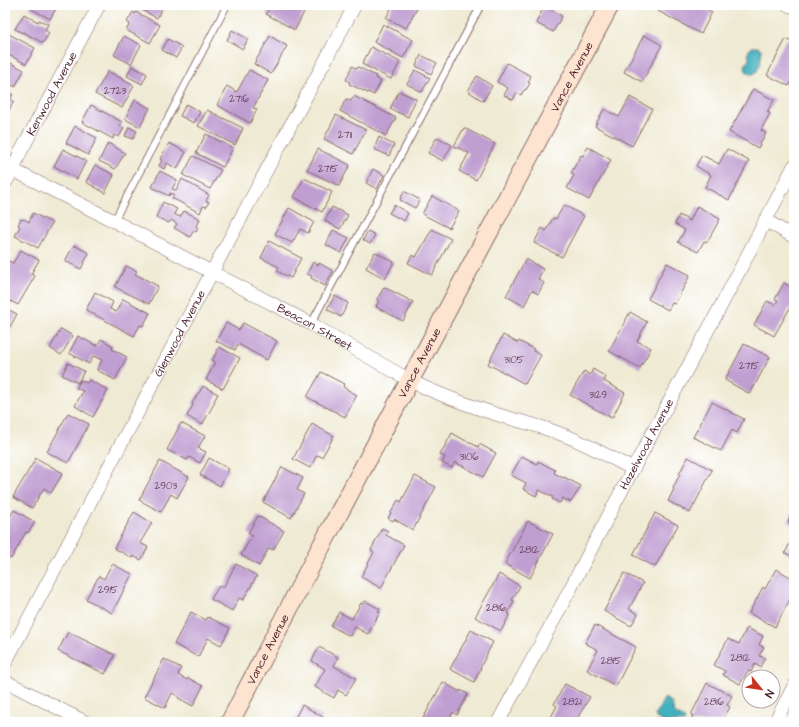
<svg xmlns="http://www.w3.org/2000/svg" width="799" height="727" font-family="'Architects Daughter',sans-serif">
  <rect width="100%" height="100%" fill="#fff"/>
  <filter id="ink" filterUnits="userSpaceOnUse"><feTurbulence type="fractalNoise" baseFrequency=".025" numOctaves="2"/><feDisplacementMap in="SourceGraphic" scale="8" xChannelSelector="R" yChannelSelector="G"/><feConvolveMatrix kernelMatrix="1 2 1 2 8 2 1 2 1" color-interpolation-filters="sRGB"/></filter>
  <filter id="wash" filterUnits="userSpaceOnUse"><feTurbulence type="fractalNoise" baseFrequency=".012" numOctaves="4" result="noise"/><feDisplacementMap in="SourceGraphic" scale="16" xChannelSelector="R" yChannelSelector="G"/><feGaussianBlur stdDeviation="0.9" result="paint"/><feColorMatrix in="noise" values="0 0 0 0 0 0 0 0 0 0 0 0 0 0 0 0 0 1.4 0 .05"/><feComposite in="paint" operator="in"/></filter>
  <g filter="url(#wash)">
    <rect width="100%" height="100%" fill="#efead3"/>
    <path fill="#43b1be" stroke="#466874" d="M752 47H758L762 50C761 56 761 76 750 74 747 73 745 70 745 66L749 59 748 52Z
      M665 698 672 703 674 713 685 719V722H663L656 718 655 715 664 699Z"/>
    <g id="blocks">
      <path fill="#bf9ed1" d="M31 5H58L50 19 30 8Z
        M139 5H164L157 18 138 8Z
        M271 5H291L304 12 295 30 266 14Z
        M393 5H419L406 28 386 18Z
        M661 5H700L712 12 701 34 658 11Z
        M544 6 562 16 553 32 536 23Z
        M133 12 135 14 136 12 160 25 150 43 126 30 130 24 127 22Z
        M24 14 38 22 39 20 48 24 45 30 49 33 43 43 23 32V33L15 29Z
        M383 24 413 40 403 58 374 42Z
        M232 30 248 39 243 49 227 40Z
        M7 33 35 48 26 64 5 53V37Z
        M644 35 662 45 642 82 624 72Z
        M124 36 141 45 131 64 114 55Z
        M270 36 287 46 271 74 254 64Z
        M168 39 182 47 176 58 162 50Z
        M786 39 794 43V77L789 86 767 75Z
        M371 47 400 62 391 79 362 64Z
        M421 55 437 63 431 74 416 66Z
        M7 61 24 70 15 87 5 81V65Z
        M507 63 531 76 528 82 530 83 526 90 525 89 521 95 517 92 513 100 504 95 508 88 497 82Z
        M132 66 147 74 142 84 127 76Z
        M352 66 357 69 358 67 376 76 375 78 381 81 374 95 368 92V93L349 84 350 82 346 80Z
        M249 70 268 80 253 108 257 109 250 123 217 105 227 86 237 92Z
        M415 70 430 78 422 92 407 84Z
        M108 71 134 86 122 108 95 94Z
        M477 76 492 86 483 101 468 91Z
        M753 89 774 100 767 112 770 113 761 130 766 133 758 148 729 132Z
        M5 90 13 95 10 99 14 101 9 110 5 108Z
        M399 91 416 99 408 117 390 109Z
        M354 96 396 118 386 136 340 111 346 99 351 101Z
        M630 97 652 109 632 146 595 126 604 109 619 117Z
        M135 100 150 108 140 127 125 119Z
        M186 104 200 112 194 123 180 116Z
        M91 105 122 122 120 126 124 128 119 137 114 135 113 139 82 122Z
        M207 110 243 128 235 145 198 126Z
        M336 115 366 130 353 154 324 139Z
        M75 126 97 138 88 155 66 143Z
        M129 127 137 131 133 139 125 136Z
        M464 128 495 144 476 180 459 171 469 153 454 146Z
        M206 134 233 148 223 167 196 153Z
        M379 137 394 145 389 156 374 149Z
        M437 137 452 145 443 161 428 153Z
        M108 143 125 153 115 169 99 161Z
        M169 143 186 152 177 169 167 163 164 169 159 166 162 160 160 159Z
        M588 147 611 160 589 200 567 188 574 175 571 173 581 155 583 156Z
        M63 149 86 161 77 179 54 166Z
        M318 149 350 165 339 186 307 170Z
        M727 149 749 161 729 200 705 187 711 175 696 166 702 155 719 164Z
        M193 156 221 170 210 189 183 175Z
        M95 165 114 175 105 193 86 182Z
        M373 169 384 175 377 189 366 183Z
        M160 171 177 180 172 189 176 190 182 179 209 195 206 201 209 202 206 207 203 206 200 213 172 198 174 195 170 193 169 196 152 187Z
        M304 178 332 192 322 212 294 197Z
        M404 191 420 200 415 208 400 200Z
        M432 196 459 211 449 228 422 214Z
        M163 202 177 209 174 214 180 217 184 211 200 219 196 226 198 228 196 232 194 230 190 237 174 228 177 224 171 220 169 223 156 217Z
        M394 205 408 213 404 221 389 213Z
        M564 205 584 216 562 257 534 243 542 228 546 231 553 218 556 219Z
        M697 206 720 219 707 242 704 241 698 252 678 242 685 230 675 224 679 215 690 221Z
        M332 207 348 215 340 229 325 221Z
        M289 208 314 222 308 233 300 229 292 243 275 234Z
        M33 213 52 223 38 248 15 236 20 226 18 225 21 219 23 220 24 219 29 222Z
        M432 229 451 239 432 275 408 263 412 255 416 257Z
        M333 230 349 238 341 253 326 245Z
        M368 231 375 235 370 244 363 240Z
        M269 241 301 258 291 278 277 271 279 267 261 258Z
        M74 245 89 253 81 269 65 261Z
        M21 250 39 260 31 274 35 276 18 305 5 298V259L13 263Z
        M375 252 394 262 385 279 366 268Z
        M526 259 543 269 538 279 544 283 538 294 532 290 524 306 506 296Z
        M313 262 318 265 319 263 333 271 325 286 311 278 312 276 307 274Z
        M667 263 690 275 675 304 672 303 668 310 648 299Z
        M126 266 137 271 135 274 158 286 149 304 115 287Z
        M784 283 794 289V305L792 309 790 308 774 336 754 325 767 301 775 305 778 300 775 299Z
        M384 287 413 302 403 321 376 307 379 301 377 300Z
        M95 292 113 302 110 309 116 312 123 299 150 313 143 326 140 325 134 336 86 310Z
        M335 296 348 303 341 317 327 309Z
        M5 308 17 314 5 336Z
        M630 312 647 322 637 341 651 348 640 368 609 351Z
        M226 323 239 330 243 323 277 341 267 360 238 344 235 350 216 341Z
        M61 329 73 336 61 355 50 348Z
        M503 335 518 343 519 341 534 349 533 351 541 355 525 384 488 364Z
        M78 336 97 346 101 339 113 346 112 349 127 357 115 380 97 370 102 360 93 356 89 364 69 353Z
        M744 344 770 357 750 394 725 380Z
        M219 347 240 358 223 389 206 380 215 362 212 361Z
        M68 363 84 371 78 383 62 375Z
        M593 369 606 377 604 381 625 393 612 418 570 395 584 371 590 375Z
        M321 372 344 384 343 387 357 395 345 417 307 397Z
        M81 380 87 383 89 380 108 390 93 417 75 406 83 391 76 388Z
        M203 386 218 394 214 401 215 402 202 425 187 416 193 405 192 404 198 393H199Z
        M712 402 744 419 737 433 732 430 721 451 693 437Z
        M68 413 89 424 68 463 47 452Z
        M181 423 205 436 198 448 206 452 200 463 189 457 187 460 167 450Z
        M312 424 334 436 322 457 317 455 310 468 293 459Z
        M452 433 466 441V440L478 447 479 444 496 453 483 477 455 462 452 468 442 463 445 457 440 455Z
        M522 456 537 464 538 461 555 470 554 473 563 478 564 477 581 486 571 502 562 498 560 503 552 499 553 497 539 490 536 496 523 489 526 483 511 475Z
        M688 457 712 470 690 513 668 501 674 489 673 488 680 474H679Z
        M36 458 63 473 51 493 44 488 32 508 13 497Z
        M209 458 229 469 220 486 200 475Z
        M160 461 189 477 177 498 171 494 161 512 139 500 154 472Z
        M282 467 303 478 297 490 304 494 291 518 263 502Z
        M415 476 436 487 413 530 394 519 393 521 388 518 398 500 401 502Z
        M14 510 35 522 28 533 26 532 11 559 5 555V526Z
        M794 510V525L788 522Z
        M134 512 152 523 140 543 148 547 141 560 133 556 132 558 114 548Z
        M655 513 678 525 655 567 633 555Z
        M258 516 284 531 273 550 269 548 259 566 241 555 252 536 248 533Z
        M528 521 553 534 530 578 505 564Z
        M382 528 388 531 386 535 404 545 381 588 361 577 374 552 371 550Z
        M794 535V557L785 553Z
        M112 564 132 574 112 613 86 599 99 576 104 579Z
        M236 564 257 576 243 600 239 598 232 611 211 599 219 586 223 588Z
        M776 569 794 579V592L775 627 749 613 763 587 765 589Z
        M624 573 643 583 629 609 638 614 631 626 604 611Z
        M499 574 520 586 512 600 514 601 508 613 510 614 501 631 475 617Z
        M365 601 380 609 378 612H380L368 634 355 627 350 636 331 626 339 612 352 619 361 603 363 604Z
        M191 612 206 620 208 617 230 628 221 645 208 638 198 657 174 644Z
        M595 625 636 647 616 686 587 670 598 650 585 643Z
        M747 628 763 636 759 645 764 647 759 656 765 658 760 667 755 664 751 672 748 671 740 684 723 675 725 671 714 665 728 639 739 644Z
        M471 630 493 642 480 668H481L474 682 450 669Z
        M68 632 115 655 105 674 58 651Z
        M319 647 338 657 334 666 356 678 346 695 338 690 334 698 315 687 325 669 312 661Z
        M164 659 181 668 178 675 187 680 188 678 203 686 193 706 178 698 179 697 172 693 165 708 144 697Z
        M443 682 460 692V690L468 694 457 715 453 712 448 722H421Z
        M707 683 732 696 727 705 730 707 722 722H689L693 716 691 715Z
        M565 684 590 697 575 722H559L551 717 557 706 554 704Z
        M302 705 323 717 320 722H289L291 718 294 720Z"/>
    </g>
  </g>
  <g filter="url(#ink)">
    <use href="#blocks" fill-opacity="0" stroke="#846666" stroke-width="1"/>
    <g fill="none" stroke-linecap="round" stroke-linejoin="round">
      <defs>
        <path id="lane" d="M114 221 227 5
          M311 324 481 5"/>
        <g id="street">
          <path d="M788 5 794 7"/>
          <path id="s1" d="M5 166 114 221 311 324 411 381C441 396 473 407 505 417 524 422 543 427 561 434 586 443 609 457 633 469"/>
          <path id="s2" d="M5 183 13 170 20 153 99 5"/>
          <path d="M765 220 794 237"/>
          <path id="s3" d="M5 663 212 272 355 5"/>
          <path d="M5 681 85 722"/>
          <path id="s4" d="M498 722 556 616 633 469 723 302 794 166"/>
          <path d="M775 722 794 686"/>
        </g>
        <g id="secondary">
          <path id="s5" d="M230 722 314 560 610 5"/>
        </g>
      </defs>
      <use href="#lane" stroke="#846666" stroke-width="8"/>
      <use href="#street" stroke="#846666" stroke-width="14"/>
      <use href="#secondary" stroke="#846666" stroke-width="20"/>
      <use href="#lane" stroke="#fff" stroke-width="6"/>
      <use href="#street" stroke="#fff" stroke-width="13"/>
      <use href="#secondary" stroke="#fde4d0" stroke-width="18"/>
    </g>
  </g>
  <g text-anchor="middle" stroke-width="4" stroke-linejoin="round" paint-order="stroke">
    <g font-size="10" fill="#673f54">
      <text x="115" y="94">2723</text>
      <text x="239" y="102">2716</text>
      <text x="345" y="138">2711</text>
      <text x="328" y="172">2715</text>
      <text x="514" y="363">3105</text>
      <text x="749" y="369">2715</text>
      <text x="598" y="398">3129</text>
      <text x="469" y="460">3106</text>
      <text x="166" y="489">2903</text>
      <text x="529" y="553">2812</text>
      <text x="108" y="593">2915</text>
      <text x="496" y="611">2816</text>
      <text x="740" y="661">2812</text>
      <text x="611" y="664">2815</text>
      <text x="572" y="705">2821</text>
      <text x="714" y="705">2816</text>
    </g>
    <g font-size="12" fill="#4a1f2b" stroke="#fff">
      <text dy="4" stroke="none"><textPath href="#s5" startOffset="730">Vance Avenue</textPath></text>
      <text dy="4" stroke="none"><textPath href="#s2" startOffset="101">Kenwood Avenue</textPath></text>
      <text dy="4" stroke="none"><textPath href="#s1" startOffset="349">Beacon Street</textPath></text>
      <text dy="4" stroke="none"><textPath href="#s3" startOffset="373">Glenwood Avenue</textPath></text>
      <text dy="4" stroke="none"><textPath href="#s5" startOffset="406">Vance Avenue</textPath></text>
      <text dy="4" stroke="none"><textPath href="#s4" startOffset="315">Hazelwood Avenue</textPath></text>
      <text dy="4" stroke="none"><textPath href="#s5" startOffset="82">Vance Avenue</textPath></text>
    </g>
  </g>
  <rect width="799" height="727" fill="none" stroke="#fff" stroke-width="20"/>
  <g transform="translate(761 689) rotate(120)"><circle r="19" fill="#ffffff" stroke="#b7a5aa"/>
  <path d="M0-3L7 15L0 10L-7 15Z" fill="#c8321e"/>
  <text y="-6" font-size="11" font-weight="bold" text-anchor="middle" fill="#4a1f2b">N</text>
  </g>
</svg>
